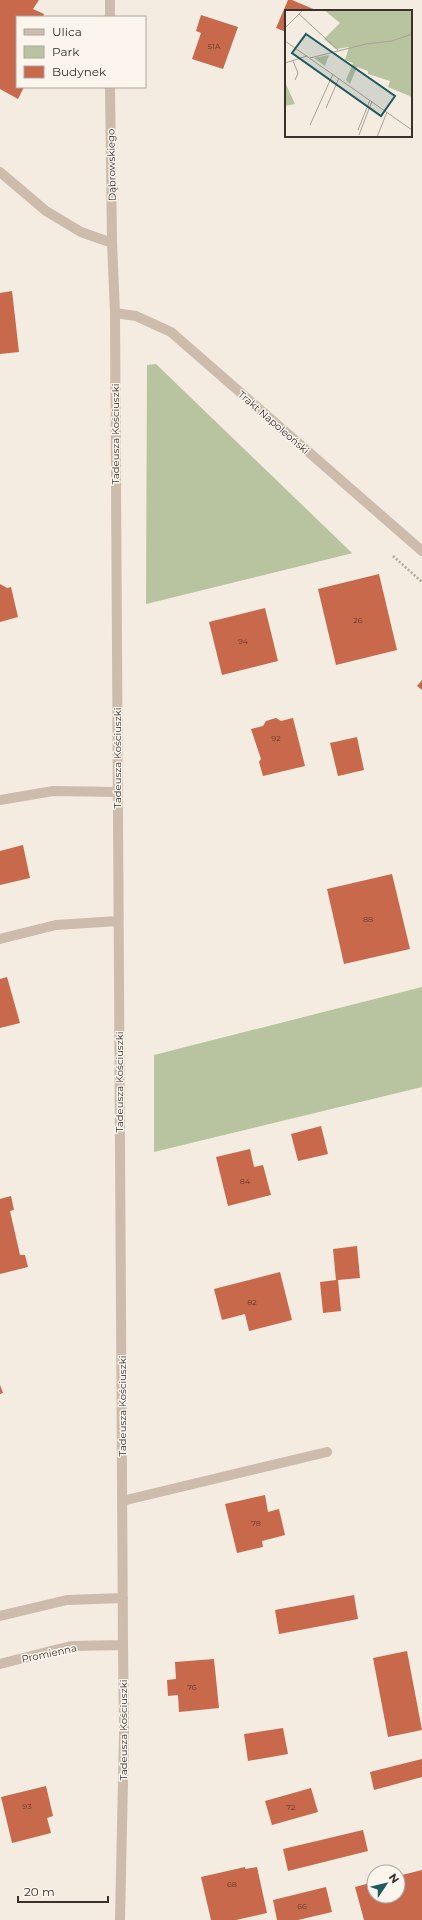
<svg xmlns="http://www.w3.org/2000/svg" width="422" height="1920" font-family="Montserrat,sans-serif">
  <rect width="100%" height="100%" fill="#f4ebe1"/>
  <path fill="#b8c4a0" d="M156 364 352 553H353L146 604 147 365Z
    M422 987V1087L154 1152V1055Z"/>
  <path fill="#c8694b" d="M0 0H39L33 9 44 14 43 17H17V87H24L18 99 0 89Z
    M288 0H292L318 11H286V32L276 28Z
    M201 15 238 27 223 69 192 59 201 33 196 31Z
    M12 291 19 352 0 354V293Z
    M379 574 397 650 336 665 318 589Z
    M0 584 7 588 11 587 18 617 0 622Z
    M265 608 278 661 222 675 209 622Z
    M422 680V690L417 686Z
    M276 718 281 721 293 718 305 766 263 776 259 762 261 759 251 729 263 726 266 721Z
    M357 737 364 770 338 776 330 743Z
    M23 845 30 878 0 885V851Z
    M392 874 410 949 344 964 327 889Z
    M7 977 20 1023 0 1028V979Z
    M321 1126 328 1154 298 1161 291 1134Z
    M250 1149 254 1167 263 1165 271 1195 228 1206 216 1157Z
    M11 1196 14 1210 10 1211 20 1255H25L28 1267 0 1274V1199Z
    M357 1246 360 1278 338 1280 341 1311 323 1313 320 1282 336 1280 333 1249Z
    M280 1272 292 1320 249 1331 245 1314 222 1320 214 1289Z
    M0 1385 3 1393 0 1394Z
    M265 1495 268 1512 279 1509 285 1535 262 1541 263 1547 237 1553 225 1504Z
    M354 1595 358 1619 279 1634 275 1610Z
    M407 1651 422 1730 388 1737 373 1658Z
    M214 1659 219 1708 179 1712 178 1695 168 1696 167 1680 176 1679 175 1662Z
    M283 1728 288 1754 248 1761 244 1734Z
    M422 1759V1777L374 1790 370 1772Z
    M46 1786 53 1816 47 1818 51 1833 12 1843 1 1797Z
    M311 1788 318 1812 272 1825 265 1801Z
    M363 1830 368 1851 288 1871 283 1849Z
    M245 1867V1869L257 1867 267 1913 236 1920H211L201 1877Z
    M422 1870V1920H364L355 1887 374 1882V1896H398V1876Z
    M326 1887 332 1912 298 1920H277L273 1900Z"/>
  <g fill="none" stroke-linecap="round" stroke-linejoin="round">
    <path stroke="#b9a596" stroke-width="2.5" stroke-dasharray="2 2" stroke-linecap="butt" d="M393 556 422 582"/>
    <path stroke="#cdbbac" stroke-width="10" d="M110 0V17
      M110 87 112 243 115 313 123 1645 124 1734 120 1920
      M0 172 46 211 81 232 112 243
      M115 313 136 316 171 332 422 551
      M0 800 53 791 118 792
      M0 939 56 925 118 921
      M122 1501 327 1452
      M0 1616 67 1600 123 1598
      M0 1664 71 1646 123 1645"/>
  </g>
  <g text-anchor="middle" stroke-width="3" stroke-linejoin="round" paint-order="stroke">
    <g font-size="8" fill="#5e3e33">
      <text x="214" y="49">51A</text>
      <text x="358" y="623">26</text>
      <text x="243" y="644">94</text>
      <text x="276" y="741">92</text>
      <text x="368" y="922">88</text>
      <text x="245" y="1184">84</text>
      <text x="252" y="1305">82</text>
      <text x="256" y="1526">78</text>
      <text x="192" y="1690">76</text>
      <text x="27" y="1809">93</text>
      <text x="291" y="1810">72</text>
      <text x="232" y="1887">68</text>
      <text x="302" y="1909">66</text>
    </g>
    <g font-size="10" fill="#3b302b" stroke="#fbf5ee">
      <text transform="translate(111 165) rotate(-91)" y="4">Dąbrowskiego</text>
      <text transform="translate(274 422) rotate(41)" y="4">Trakt Napoleoński</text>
      <text transform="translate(115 434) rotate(-90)" y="4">Tadeusza Kościuszki</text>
      <text transform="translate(117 758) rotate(-90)" y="4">Tadeusza Kościuszki</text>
      <text transform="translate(119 1082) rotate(-90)" y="4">Tadeusza Kościuszki</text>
      <text transform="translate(122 1406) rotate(-90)" y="4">Tadeusza Kościuszki</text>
      <text transform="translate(49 1653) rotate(-12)" y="4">Promienna</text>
      <text transform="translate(123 1730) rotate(-90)" y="4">Tadeusza Kościuszki</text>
    </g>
  </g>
  <g transform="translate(285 10)">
    <rect width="127" height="127" fill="#f4ebe1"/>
    <path d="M39 0H127V87L103 77 105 71 83 64V61L72 57 65 74 61 70 68 53 60 50 64 37 51 39 39 29 55 13ZM44 45 40 56 29 48ZM0 72 10 94 0 96Z" fill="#b8c4a0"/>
    <path fill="none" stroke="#aaa098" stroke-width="1" d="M14 4 53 40M0 18 18 0M0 31 127 120M25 48 81 34 107 31 127 24M8 51 13 63 10 70M0 53 22 46M41 98 54 68M25 115 48 64M73 120 85 90M74 125 87 91M92 127 102 102"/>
    <path fill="#1f5a5e" fill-opacity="0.15" stroke="#1f5a5e" stroke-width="2" d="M21 24 110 86 96 106 7 43Z"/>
    <rect width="127" height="127" fill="none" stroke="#3b302b" stroke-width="2"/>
  </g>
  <rect x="16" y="16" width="130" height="72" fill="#fbf5ee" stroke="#aea6a0"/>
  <rect x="24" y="29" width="20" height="6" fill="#cdbbac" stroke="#aea6a0"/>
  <text x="52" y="36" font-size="12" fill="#3b302b">Ulica</text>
  <rect x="24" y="46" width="20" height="12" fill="#b8c4a0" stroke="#aea6a0"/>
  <text x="52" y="56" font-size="12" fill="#3b302b">Park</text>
  <rect x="24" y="66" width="20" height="12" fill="#c8694b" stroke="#aea6a0"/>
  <text x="52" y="76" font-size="12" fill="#3b302b">Budynek</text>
  <g transform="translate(386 1884) rotate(55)"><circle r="19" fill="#fbf5ee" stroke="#aea6a0"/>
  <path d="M0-3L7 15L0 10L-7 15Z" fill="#1f5a5e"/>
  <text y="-6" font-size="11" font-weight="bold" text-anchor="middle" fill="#3b302b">N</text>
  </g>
  <path d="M18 1896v6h90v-6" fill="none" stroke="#3b302b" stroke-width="2"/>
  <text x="24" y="1896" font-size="12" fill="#3b302b" stroke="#fbf5ee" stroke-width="3" paint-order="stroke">20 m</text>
</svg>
